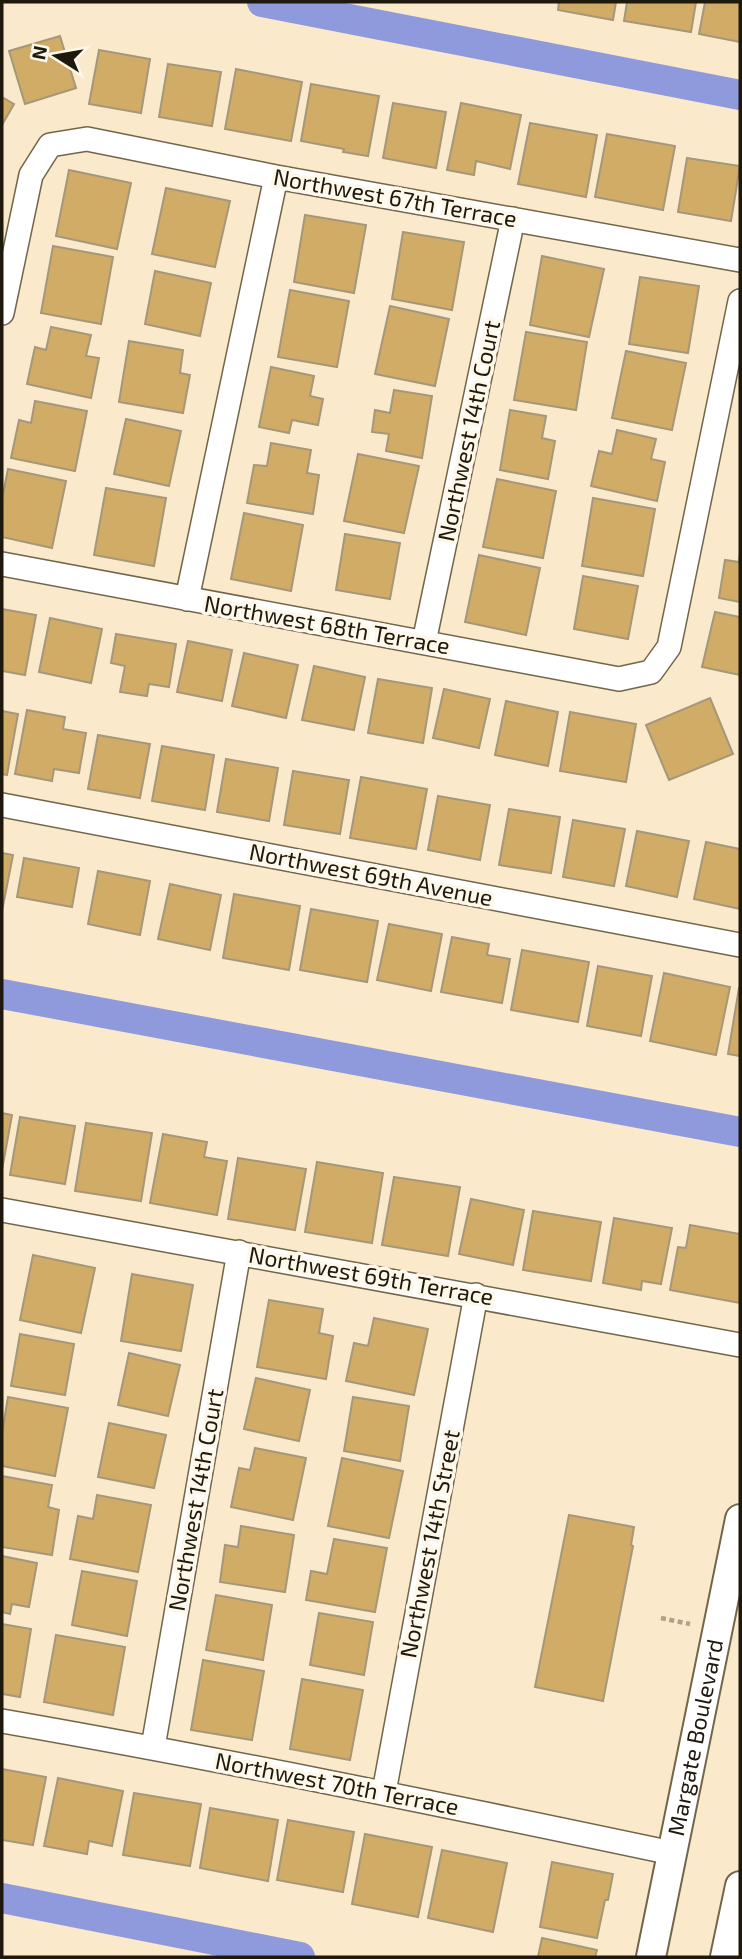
<svg xmlns="http://www.w3.org/2000/svg" width="742" height="1959" font-family="'Exo 2',sans-serif">
  <rect width="100%" height="100%" fill="#fae9cb"/>
  <g fill="none" stroke-linecap="round" stroke-linejoin="round">
    <path stroke="#8f9adc" stroke-width="30" d="M262 2 740 95
      M2 994 740 1132
      M2 1898 300 1957"/>
  </g>
  <path fill="#d0ac67" stroke="#a6977a" stroke-width="2" d="M559 2H616L613 20 558 10Z
    M627 2H696L691 32 624 21Z
    M705 2H740V42L699 34Z
    M60 36 76 88 25 104 9 51Z
    M99 50 150 59 141 113 89 104Z
    M168 64 221 72 212 126 159 117Z
    M236 69 302 82 291 141 225 129Z
    M311 84 379 96 368 156 343 152 344 149 301 141Z
    M2 97 14 104 2 125Z
    M393 103 446 112 436 168 383 158Z
    M461 103 521 115 510 169 476 161 474 175 447 170Z
    M530 123 597 135 586 197 518 184Z
    M607 134 675 146 663 210 595 197Z
    M687 158 740 166 731 221 678 212Z
    M69 170 131 183 117 249 56 236Z
    M166 188 230 201 215 267 152 254Z
    M305 215 366 225 354 293 294 282Z
    M403 232 464 242 452 310 392 299Z
    M53 246 113 257 101 324 41 313Z
    M542 256 604 269 589 337 530 325Z
    M155 271 211 283 200 336 145 324Z
    M640 277 699 286 688 353 629 344Z
    M290 290 349 301 337 367 278 357Z
    M390 306 449 319 435 386 375 374Z
    M51 327 91 335 86 356 99 358 91 398 27 384 35 347 46 350Z
    M526 332 587 342 576 410 514 400Z
    M129 341 183 350 180 373 190 375 183 413 119 402Z
    M626 351 686 363 672 430 612 418Z
    M271 367 314 376 310 396 323 399 318 425 292 420 289 433 259 427Z
    M394 390 432 396 422 458 386 451 389 434 372 432 375 410 390 413Z
    M35 401 87 411 75 471 11 458 19 420 31 423Z
    M510 410 546 416 542 438 555 441 548 479 500 470Z
    M126 419 181 431 169 486 114 474Z
    M617 430 656 439 651 459 665 462 657 501 591 486 599 451 612 454Z
    M271 443 311 450 307 473 319 475 313 514 247 503 254 465 267 466Z
    M358 454 419 466 404 533 344 521Z
    M8 469 66 481 52 548 2 537V499Z
    M497 479 556 491 543 558 483 547Z
    M106 488 166 498 154 566 94 555Z
    M593 498 655 509 643 576 582 566Z
    M244 513 303 525 291 591 231 579Z
    M345 534 400 543 390 599 336 590Z
    M740 553V602L719 598 725 560 739 562Z
    M479 555 540 568 526 635 465 622Z
    M583 576 638 586 628 639 574 629Z
    M2 609 36 615 25 675 2 671Z
    M715 612 740 617V675L702 667Z
    M50 618 102 629 91 683 39 672Z
    M116 634 176 644 169 687 149 684 147 696 120 692 125 666 111 663Z
    M188 641 232 650 222 701 177 692Z
    M244 653 298 665 286 718 232 706Z
    M314 666 365 677 354 730 302 720Z
    M378 679 432 688 423 743 368 733Z
    M444 689 490 699 479 748 433 738Z
    M710 698 733 754 669 780 646 725Z
    M506 701 558 712 548 766 495 755Z
    M27 710 65 717 63 729 86 733 79 773 54 769 52 781 15 774Z
    M2 711 18 714 7 775 2 774Z
    M570 712 636 724 626 782 560 771Z
    M98 735 150 744 140 798 88 789Z
    M162 746 214 755 205 810 152 801Z
    M226 759 278 768 269 821 217 812Z
    M293 771 349 780 340 834 284 825Z
    M361 777 427 789 416 849 350 838Z
    M438 796 490 805 480 860 428 850Z
    M509 809 560 817 551 873 499 865Z
    M573 820 625 829 614 886 563 877Z
    M637 831 689 841 677 897 626 886Z
    M706 842 740 849V909L694 899Z
    M2 853 13 855 2 911Z
    M24 858 79 868 72 907 17 897Z
    M98 871 150 881 140 935 88 924Z
    M170 884 221 895 210 950 158 939Z
    M234 894 300 906 289 970 223 958Z
    M311 909 378 921 367 982 300 970Z
    M389 924 442 934 431 991 377 980Z
    M452 937 489 944 487 955 510 959 502 1003 441 992Z
    M522 950 589 962 578 1022 511 1010Z
    M598 966 652 976 641 1036 587 1026Z
    M664 973 730 987 716 1055 650 1041Z
    M739 988H740V1056L728 1054Z
    M2 1113 12 1115 2 1170Z
    M20 1117 75 1126 65 1184 10 1175Z
    M86 1123 152 1133 141 1201 75 1191Z
    M163 1134 207 1142 204 1157 227 1161 217 1215 150 1203Z
    M238 1158 306 1169 295 1230 228 1219Z
    M317 1162 383 1173 372 1243 305 1232Z
    M394 1177 460 1187 448 1256 382 1245Z
    M471 1199 524 1210 513 1265 459 1254Z
    M533 1211 601 1222 591 1281 523 1270Z
    M614 1218 672 1228 661 1284 642 1281 641 1290 603 1283Z
    M690 1225 740 1234V1303L670 1290 678 1247 686 1248Z
    M33 1255 95 1268 81 1333 20 1320Z
    M132 1274 193 1285 181 1351 121 1341Z
    M269 1300 323 1309 319 1333 333 1336 326 1379 257 1367Z
    M374 1318 428 1329 414 1395 346 1381 354 1343 368 1346Z
    M20 1334 74 1344 65 1395 11 1386Z
    M129 1353 180 1365 168 1416 118 1405Z
    M256 1378 310 1390 299 1441 244 1429Z
    M8 1397 68 1408 55 1476 2 1466V1433Z
    M353 1397 409 1406 400 1461 344 1451Z
    M109 1423 166 1435 154 1488 98 1477Z
    M255 1448 306 1458 293 1520 231 1507 239 1468 250 1470Z
    M342 1458 403 1471 389 1538 328 1526Z
    M2 1476 52 1485 48 1507 59 1510 52 1555 2 1547Z
    M97 1495 151 1505 138 1572 70 1559 78 1516 93 1519Z
    M569 1515 634 1527 631 1545 633 1546 603 1701 535 1687Z
    M241 1526 294 1535 285 1592 220 1582 225 1545 238 1547Z
    M334 1539 387 1548 375 1612 306 1600 311 1571 327 1574Z
    M2 1556 37 1563 29 1607 12 1604 10 1614 2 1612Z
    M82 1571 137 1581 127 1636 72 1625Z
    M216 1595 272 1605 263 1660 206 1650Z
    M319 1613 373 1622 364 1675 310 1665Z
    M2 1624 31 1629 20 1697 2 1694Z
    M56 1635 125 1647 113 1715 44 1702Z
    M203 1660 264 1671 252 1740 191 1730Z
    M302 1679 363 1690 350 1760 290 1749Z
    M2 1769 46 1777 33 1845 2 1840Z
    M58 1778 123 1791 112 1846 89 1841 87 1854 44 1846Z
    M134 1793 201 1804 190 1866 123 1855Z
    M210 1808 278 1820 268 1881 200 1868Z
    M288 1820 354 1832 343 1892 277 1880Z
    M365 1834 432 1847 418 1917 352 1904Z
    M442 1850 507 1863 493 1932 428 1918Z
    M552 1862 613 1874 608 1900H605L597 1938 540 1927Z
    M542 1938 597 1950 595 1957H538Z"/>
  <g fill="none" stroke-linecap="round" stroke-linejoin="round">
    <defs>
      <path id="minor" d="M2 313 31 175 50 145 87 139 276 177 740 260
        M2 564 619 679 651 672 669 647 740 301
        M187 599 276 177
        M424 642 513 219
        M2 805 740 945
        M2 1210 740 1345
        M2 1721C226 1760 449 1806 672 1853
        M153 1747 239 1252
        M384 1792 476 1295"/>
      <g id="tertiary">
        <path id="s1" d="M651 1957 740 1519"/>
        <path d="M725 1957 740 1886"/>
      </g>
    </defs>
    <use href="#minor" stroke="#73654a" stroke-width="26"/>
    <use href="#tertiary" stroke="#73654a" stroke-width="32"/>
    <path stroke="#aea189" stroke-width="4.5" stroke-dasharray="5 3.5" stroke-linecap="butt" d="M661 1618 690 1624"/>
    <use href="#minor" stroke="#fff" stroke-width="23"/>
    <use href="#tertiary" stroke="#fff" stroke-width="28"/>
  </g>
  <g text-anchor="middle" stroke-width="7" stroke-linejoin="round" paint-order="stroke">
    <g font-size="23" fill="#1e180d" stroke="#fef8eb">
      <text transform="translate(395 198) rotate(10)" y="8">Northwest 67th Terrace</text>
      <text transform="translate(469 431) rotate(-78)" y="8">Northwest 14th Court</text>
      <text transform="translate(327 625) rotate(10)" y="8">Northwest 68th Terrace</text>
      <text transform="translate(371 875) rotate(11)" y="8">Northwest 69th Avenue</text>
      <text transform="translate(371 1276) rotate(10)" y="8">Northwest 69th Terrace</text>
      <text transform="translate(196 1500) rotate(-80)" y="8">Northwest 14th Court</text>
      <text transform="translate(430 1544) rotate(-79)" y="8">Northwest 14th Street</text>
      <text dy="8" stroke="none"><textPath href="#s1" startOffset="224">Margate Boulevard</textPath></text>
      <text transform="translate(337 1784) rotate(11)" y="8">Northwest 70th Terrace</text>
    </g>
  </g>
  <rect width="742" height="1959" fill="none" stroke="#1e180d" stroke-width="7"/>
  <g transform="translate(56 56) rotate(281)" stroke="#fef8eb" stroke-width="5" paint-order="stroke">
  <path d="M0-5L12 26L0 18L-12 26Z" fill="#1e180d"/>
  <text y="-10" font-size="19" font-weight="bold" text-anchor="middle" fill="#1e180d">N</text>
  </g>
</svg>
